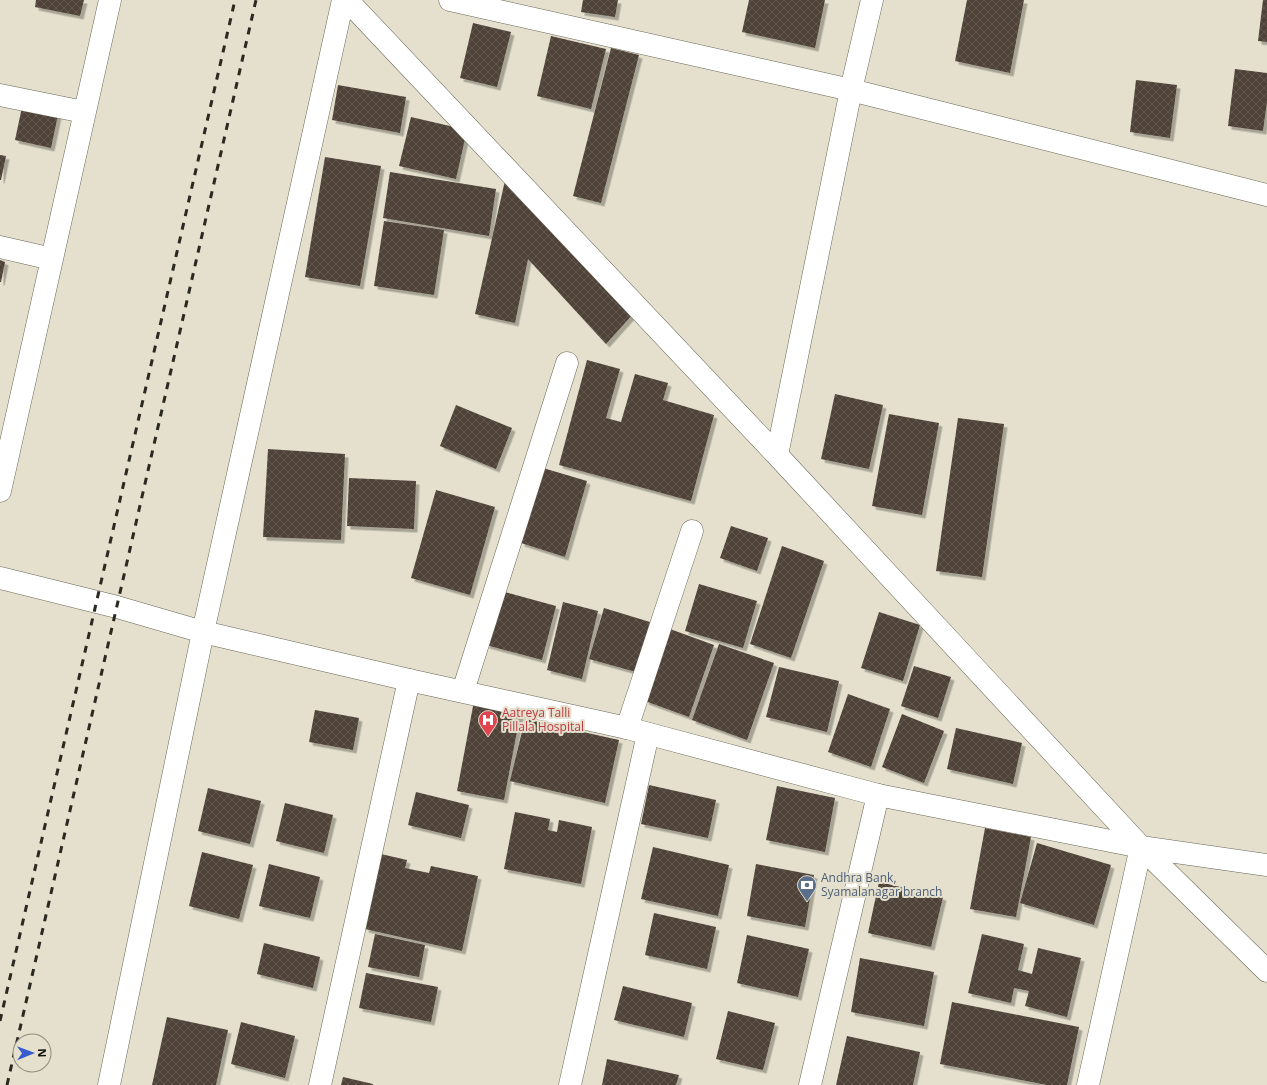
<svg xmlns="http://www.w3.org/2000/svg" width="1267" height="1085" font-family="'Open Sans',sans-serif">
  <defs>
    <pattern id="building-cross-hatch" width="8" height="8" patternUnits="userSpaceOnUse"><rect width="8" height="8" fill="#4f4237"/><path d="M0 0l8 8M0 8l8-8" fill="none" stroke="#645950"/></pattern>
    <filter id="shadow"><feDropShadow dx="3.5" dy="3.5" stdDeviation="0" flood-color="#0004"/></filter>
  </defs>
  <rect width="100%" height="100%" fill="#e4e0cd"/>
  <path fill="url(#building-cross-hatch)" filter="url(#shadow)" d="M36 0H84L80 16 35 7Z
    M583 0H618L615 17 581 12Z
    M749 0H825L815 48 742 32Z
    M967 0H1024L1010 73 955 61Z
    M1263 0H1267V42L1258 41Z
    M473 23 511 32 497 87 460 78Z
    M551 36 606 49 591 109 537 96Z
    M611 48 639 55 601 203 573 196Z
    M1235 69 1267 73V102L1263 131 1228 126Z
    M1136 80 1177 85 1170 138 1130 132Z
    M338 85 406 97 400 133 332 120Z
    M22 107 58 115 51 148 15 140Z
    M411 117 467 130 456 179 399 166Z
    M0 155 6 156 1 180H0Z
    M325 157 381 166 360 286 305 277Z
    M390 172 496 189 489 236 383 218Z
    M506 176 633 314 606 344 528 259 515 323 475 314Z
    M384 221 444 230 434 295 374 286Z
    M0 260 5 262 1 282H0Z
    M587 360 620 369 606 418 621 422 635 374 668 383 663 400 714 415 691 501 559 465Z
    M835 394 883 405 869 469 821 459Z
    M456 405 512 428 496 469 440 446Z
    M889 414 939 423 922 515 872 506Z
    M958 418 1004 424 982 577 936 571Z
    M268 449 345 454 341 540 263 537Z
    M543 468 587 481 565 557 521 543Z
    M349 478 416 481 414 529 347 526Z
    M436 490 495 507 470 595 411 578Z
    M731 526 768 538 757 571 720 558Z
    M782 546 824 561 791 658 750 644Z
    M699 584 757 601 743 648 685 631Z
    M501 591 556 606 542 660 486 645Z
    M563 602 598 611 582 679 547 670Z
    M604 608 650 622 636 672 589 659Z
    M879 612 920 625 903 681 861 668Z
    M670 629 714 645 689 717 645 701Z
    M719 644 774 663 747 740 692 720Z
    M914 666 951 677 938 718 901 706Z
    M779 667 839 681 827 732 766 717Z
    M848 694 890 709 871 767 828 752Z
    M474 701 521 710 504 800 457 791Z
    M315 710 359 718 353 750 309 742Z
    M902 714 944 731 924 783 882 767Z
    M525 719 619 740 605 803 510 781Z
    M956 728 1022 743 1013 784 947 769Z
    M649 785 716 800 708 838 641 824Z
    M777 786 835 798 825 852 766 840Z
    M208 788 261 801 250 844 198 831Z
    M416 792 469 805 461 838 408 825Z
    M285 803 333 815 324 853 276 841Z
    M515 812 550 819 548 830 557 832 559 820 592 827 581 884 504 869Z
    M985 828 1031 837 1016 917 970 909Z
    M1037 843 1111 865 1094 925 1020 903Z
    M653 847 729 865 718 916 641 899Z
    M202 852 253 865 239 919 189 906Z
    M381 854 407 860 405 868 429 873 431 866 478 876 462 951 365 929Z
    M269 864 320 877 310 918 259 906Z
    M756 864 814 875 805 927 747 916Z
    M879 882 943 897 931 947 868 933Z
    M654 913 716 927 707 969 645 955Z
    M375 934 425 945 419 977 368 967Z
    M982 934 1024 944 1018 970 1032 974 1038 948 1081 958 1067 1017 1025 1006 1029 991 1014 988 1011 1003 968 993Z
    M747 935 809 949 798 997 737 983Z
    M264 943 320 957 313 988 257 974Z
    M860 958 934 972 924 1026 851 1012Z
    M366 973 438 987 431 1022 359 1008Z
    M623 986 692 1003 684 1037 614 1020Z
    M952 1002 1079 1027 1067 1085H1047L940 1064Z
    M728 1011 775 1023 763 1070 716 1059Z
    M167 1017 228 1030 216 1085H152Z
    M241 1022 295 1036 285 1078 231 1064Z
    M847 1036 920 1052 913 1085H836Z
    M607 1059 679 1075 676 1085H602Z
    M343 1077 373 1084V1085H341Z"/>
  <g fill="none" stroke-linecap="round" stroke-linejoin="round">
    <defs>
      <path id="street" d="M347 0 777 455 1141 847 1267 971
        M450 0 851 90 1267 195
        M0 95 84 112
        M0 247 52 259
        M777 455 851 90 872 0
        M0 491 110 0
        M463 691 567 363
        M627 728 692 531
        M1141 847 1267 865
        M109 1085 203 632 343 0
        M320 1085 409 680
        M570 1085 648 734
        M810 1085 878 795"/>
      <path id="secondary" d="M0 578 117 607 203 632 409 680 627 728 878 795 1141 847 1088 1085"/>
    </defs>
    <use href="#street" stroke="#696656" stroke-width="23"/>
    <use href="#secondary" stroke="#696656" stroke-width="23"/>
    <use href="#street" stroke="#fff" stroke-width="22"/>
    <use href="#secondary" stroke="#fff" stroke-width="22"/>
    <path stroke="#2b2921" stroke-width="3" stroke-dasharray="7 7" stroke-linecap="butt" d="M0 1021 235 0
      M7 1085 256 0"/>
  </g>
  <defs>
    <symbol id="hospital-pin" viewBox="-11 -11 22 30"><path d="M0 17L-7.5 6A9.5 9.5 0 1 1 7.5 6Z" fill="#e0444e" stroke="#e4e0cd"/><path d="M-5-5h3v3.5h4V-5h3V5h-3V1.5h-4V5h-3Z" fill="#fff"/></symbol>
    <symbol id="bank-pin" viewBox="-11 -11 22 30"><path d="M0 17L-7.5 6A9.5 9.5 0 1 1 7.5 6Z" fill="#5c6f8a" stroke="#e4e0cd"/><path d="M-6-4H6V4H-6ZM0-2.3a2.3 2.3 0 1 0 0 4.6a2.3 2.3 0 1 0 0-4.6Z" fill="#fff"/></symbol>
  </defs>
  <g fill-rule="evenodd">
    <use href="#hospital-pin" x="477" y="709" width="22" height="30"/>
    <use href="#bank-pin" x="796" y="874" width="22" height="30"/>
  </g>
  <g text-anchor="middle" stroke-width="4" stroke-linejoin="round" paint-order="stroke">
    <g font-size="12" fill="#be3a42" stroke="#e4e0cd" text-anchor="start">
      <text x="502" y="717">Aatreya Talli<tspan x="502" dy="14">Pillala Hospital</tspan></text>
    </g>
    <g font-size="12" fill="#4e5e75" stroke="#e4e0cd" text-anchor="start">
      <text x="821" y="882">Andhra Bank,<tspan x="821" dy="14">Syamalanagar branch</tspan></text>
    </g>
  </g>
  <g transform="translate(32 1053) rotate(89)"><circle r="19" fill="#e4e0cd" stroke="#8f8c7e"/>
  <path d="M0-3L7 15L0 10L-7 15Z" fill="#365bcc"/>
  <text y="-6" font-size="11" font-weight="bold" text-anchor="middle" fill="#100f08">N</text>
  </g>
</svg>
